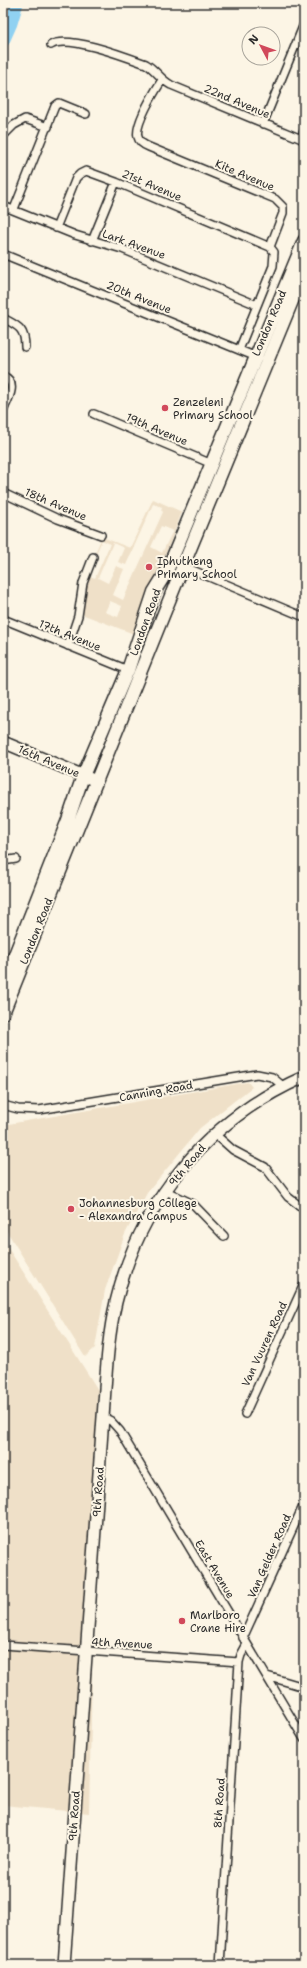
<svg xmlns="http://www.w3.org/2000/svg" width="307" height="1968" font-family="'Shantell Sans',sans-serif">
  <rect width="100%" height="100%" fill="#fcf5e5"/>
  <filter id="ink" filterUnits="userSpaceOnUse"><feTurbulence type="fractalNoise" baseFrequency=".025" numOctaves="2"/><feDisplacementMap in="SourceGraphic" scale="8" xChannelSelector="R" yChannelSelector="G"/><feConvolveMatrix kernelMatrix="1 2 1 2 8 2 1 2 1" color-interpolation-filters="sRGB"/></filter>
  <g filter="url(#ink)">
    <path fill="#efe0c8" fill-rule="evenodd" d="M153 499 182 512 134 634 79 613 86 574 102 537 130 548ZM153 504 162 507 161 510 163 512 123 600 113 595 124 569 116 566 108 583 98 578 113 543 124 548 118 562 126 565ZM161 526 173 531 162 553 151 547ZM102 540 110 544 95 578 87 575ZM110 601 122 606 118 617 105 612Z
      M248 1082 252 1087 200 1128 147 1193 125 1234 105 1290 95 1348 85 1357 3 1225V1125Z
      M3 1240 98 1390 89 1813 3 1805Z"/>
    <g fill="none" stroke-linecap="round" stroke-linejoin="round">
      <path stroke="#90d1f1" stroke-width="13" d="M3 41 11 23 17 3"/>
      <defs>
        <path id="street" d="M51 45C67 34 127 57 146 64 156 70 161 80 171 85L304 140
          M162 80C155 91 134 125 138 137 139 142 144 145 149 147L275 199 283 207V213L270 247 274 252 273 266 239 350
          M263 124 304 24
          M3 136 14 125 25 119 48 127
          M301 139 304 131
          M3 206 75 235 122 249 257 305
          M14 209 55 106 59 103 86 114
          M56 228 76 178 80 174 86 171 116 182 270 247
          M92 241 116 182
          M3 254 259 358
          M3 318C18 326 25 328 25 347
          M3 376C19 382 8 400 3 411
          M94 414 212 464
          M3 493 58 519 101 535
          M183 566 304 617
          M3 619 128 670
          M68 646 78 616 83 583 93 557
          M3 861 16 859
          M3 1105 18 1109 39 1110 257 1074 272 1077 284 1087
          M215 1134 233 1150 265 1167 288 1197 304 1209
          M166 1191 193 1204 224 1236
          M245 1414 304 1284
          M103 1417 111 1421 120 1431 304 1739
          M243 1638 304 1504
          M3 1645 239 1662
          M267 1676 304 1687
          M220 1965 239 1662 241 1655 247 1644"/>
        <path id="secondary" d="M3 742 96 781
          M64 1965 103 1417C106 1379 107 1339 116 1302 140 1201 208 1119 304 1077"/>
        <path id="primary" d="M3 985 68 820 83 776 128 670 154 592 167 571 304 241
          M3 1013 183 566 304 272"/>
      </defs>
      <use href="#street" stroke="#2b2b2b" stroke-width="10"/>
      <use href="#secondary" stroke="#2b2b2b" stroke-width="14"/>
      <use href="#primary" stroke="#2b2b2b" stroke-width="15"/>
      <use href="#street" stroke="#fcf5e5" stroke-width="7"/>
      <use href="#secondary" stroke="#fcf5e5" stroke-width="11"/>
      <use href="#primary" stroke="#fcf5e5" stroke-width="12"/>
    </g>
  </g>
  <g fill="#d1495b" stroke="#fcf5e5" stroke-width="1.5">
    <circle cx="165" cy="408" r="4"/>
    <circle cx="149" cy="567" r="4"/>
    <circle cx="71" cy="1209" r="4"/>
    <circle cx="182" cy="1621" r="4"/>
  </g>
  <g text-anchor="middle" stroke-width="4" stroke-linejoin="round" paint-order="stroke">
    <g font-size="11" fill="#2b2b2b" stroke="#fcf5e5">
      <text transform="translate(237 101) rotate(23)" y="4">22nd Avenue</text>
      <text transform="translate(245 175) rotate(23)" y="4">Kite Avenue</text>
      <text transform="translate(152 185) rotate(23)" y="4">21st Avenue</text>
      <text transform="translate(134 244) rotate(20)" y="4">Lark Avenue</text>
      <text transform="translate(139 297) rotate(22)" y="4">20th Avenue</text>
      <text transform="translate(269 323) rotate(-67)" y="4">London Road</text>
      <text transform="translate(157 429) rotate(23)" y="4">19th Avenue</text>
      <text transform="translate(56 504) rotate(23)" y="4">18th Avenue</text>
      <text transform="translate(145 622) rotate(-70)" y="4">London Road</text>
      <text transform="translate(70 635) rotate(22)" y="4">17th Avenue</text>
      <text transform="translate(49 761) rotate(23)" y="4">16th Avenue</text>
      <text transform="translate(36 931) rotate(-68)" y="4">London Road</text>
      <text transform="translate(156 1091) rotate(-10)" y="4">Canning Road</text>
      <text transform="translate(187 1165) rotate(-50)" y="4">9th Road</text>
      <text transform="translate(264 1344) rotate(-65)" y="4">Van Vuuren Road</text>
      <text transform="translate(98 1492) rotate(-86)" y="4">9th Road</text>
      <text transform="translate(269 1556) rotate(-66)" y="4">Van Gelder Road</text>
      <text transform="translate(215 1569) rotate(59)" y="4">East Avenue</text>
      <text transform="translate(122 1643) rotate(3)" y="4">4th Avenue</text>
      <text transform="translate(219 1803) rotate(-86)" y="4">8th Road</text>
      <text transform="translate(74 1816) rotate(-86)" y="4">9th Road</text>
    </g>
    <g font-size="11" fill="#2b2b2b" stroke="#fcf5e5" text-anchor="start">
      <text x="173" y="406">Zenzeleni<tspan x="173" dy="13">Primary School</tspan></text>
      <text x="157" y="565">Iphutheng<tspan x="157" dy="13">Primary School</tspan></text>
      <text x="79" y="1207">Johannesburg College<tspan x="79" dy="13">- Alexandra Campus</tspan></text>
      <text x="190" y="1619">Marlboro<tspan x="190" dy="13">Crane Hire</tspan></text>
    </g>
  </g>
  <rect width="307" height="1968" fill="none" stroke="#fcf5e5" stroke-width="16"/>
  <rect x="8" y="8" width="291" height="1952" fill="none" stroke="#2b2b2b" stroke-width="1.5" filter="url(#ink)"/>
  <g transform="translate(261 46) rotate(311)"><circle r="19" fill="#fcf5e5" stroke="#a8a49b"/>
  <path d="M0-3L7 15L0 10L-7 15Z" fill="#d1495b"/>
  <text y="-6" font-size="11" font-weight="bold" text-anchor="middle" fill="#2b2b2b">N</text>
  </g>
</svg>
